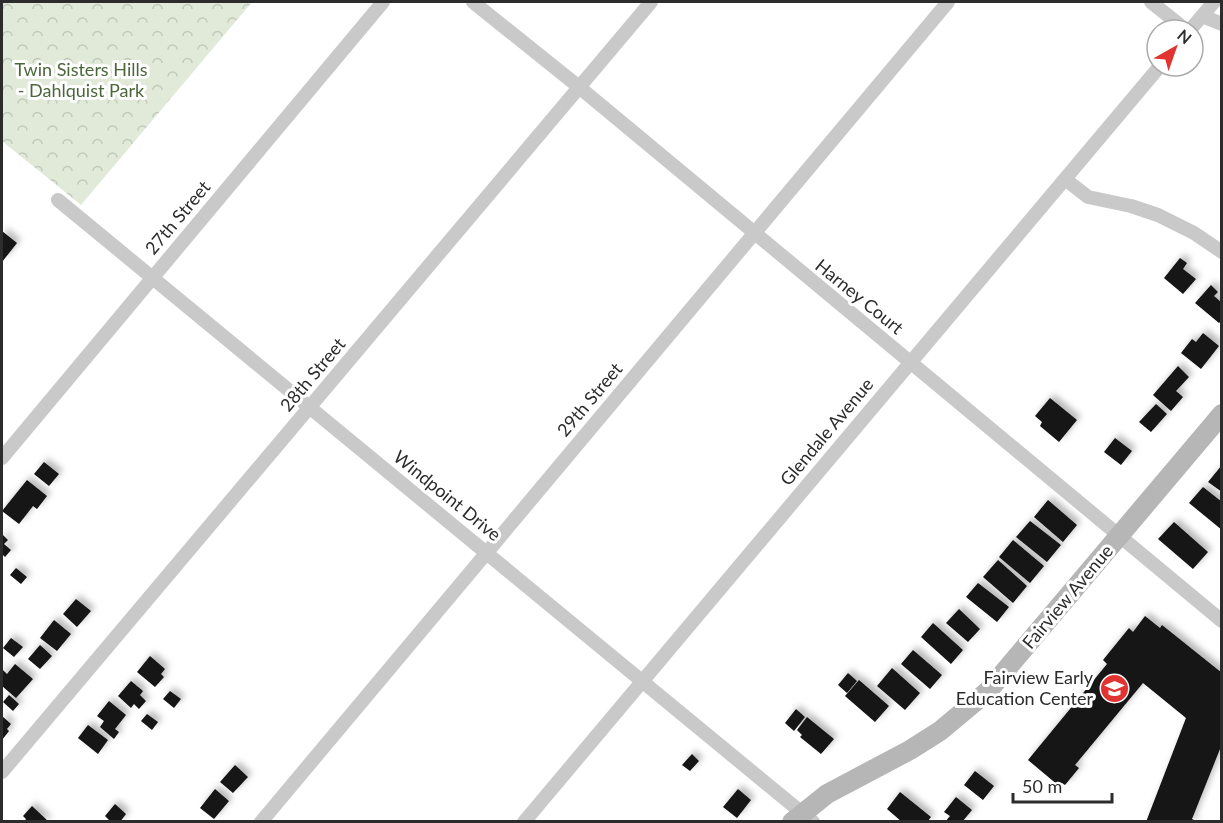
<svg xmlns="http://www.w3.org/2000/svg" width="1223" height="823" font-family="Lato,sans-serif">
  <defs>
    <pattern id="park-crowns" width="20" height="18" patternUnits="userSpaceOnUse" patternTransform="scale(1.5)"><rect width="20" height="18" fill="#e1ead9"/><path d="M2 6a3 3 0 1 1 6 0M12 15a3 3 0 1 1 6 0" fill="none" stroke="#c1c9ba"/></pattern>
    <filter id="shadow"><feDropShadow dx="4" dy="-4" stdDeviation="3" flood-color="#0004"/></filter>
  </defs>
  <rect width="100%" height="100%" fill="#fff"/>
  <path fill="url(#park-crowns)" d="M2 2H252L81 205 2 141Z"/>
  <path fill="#131313" filter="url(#shadow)" d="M2 231 17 243 2 262Z
    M1180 258 1187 263 1183 269 1196 279 1183 294 1164 278Z
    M1211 285 1218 292 1214 296 1222 303V320L1219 323 1195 303Z
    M1203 333 1219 346 1201 369 1181 353 1192 339 1196 342Z
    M1178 366 1189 377 1176 391 1183 397 1171 411 1153 395Z
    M1050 398 1077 420 1059 442 1040 426 1042 422 1035 416Z
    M1156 404 1167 414 1151 432 1139 422Z
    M1115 438 1132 451 1121 465 1104 452Z
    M44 462 59 474 49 486 34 474Z
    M1222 465V492L1208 482Z
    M27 480 47 496 37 509 33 506 19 524 2 511Z
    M1203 487 1222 502V530L1189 503Z
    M1048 500 1077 525 1063 542 1034 517Z
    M1030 521 1061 545 1047 562 1016 537Z
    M1174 522 1208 552 1193 569 1158 539Z
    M2 534 8 540 4 544 11 550 5 557 2 554Z
    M1013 540 1044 566 1030 583 999 557Z
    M998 560 1027 586 1013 603 983 577Z
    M16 568 27 577 21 584 10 575Z
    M978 583 1009 607 997 622 966 597Z
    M76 599 91 611 77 627 63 614Z
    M959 609 980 629 968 642 946 623Z
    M1145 616 1160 628 1162 625 1222 673V744L1192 819 1198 822H1146L1186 718 1143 683 1075 765 1079 768 1065 785 1062 783 1059 786 1028 760 1107 664 1103 660 1129 628 1133 632Z
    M54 620 71 634 57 651 40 638Z
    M933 623 963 650 951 664 921 637Z
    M11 638 23 647 14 657 3 648Z
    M40 645 52 656 40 669 28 659Z
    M913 650 942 675 930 689 901 664Z
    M150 656 165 669 161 674 164 677 155 687 137 672Z
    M15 664 33 679 16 698 2 686V669L7 674Z
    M892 668 920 693 905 710 877 686Z
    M848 673 857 681 847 693 838 685Z
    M859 680 889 706 875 722 845 696Z
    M131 681 143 691 140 695 146 701 139 709 134 704 131 708 118 696Z
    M170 691 181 699 174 708 163 699Z
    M9 695 19 704 13 711 3 702Z
    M109 701 126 715 115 729 119 732 114 739 100 727 104 721 97 716Z
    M796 709 805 717 794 731 785 723Z
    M147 714 158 722 152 730 141 721Z
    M2 716 11 724 7 729 9 731 2 740Z
    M807 717 834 739 821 754 800 737 802 735 797 730Z
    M88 725 108 740 98 754 78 738Z
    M692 754 699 761 690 771 682 765Z
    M235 765 248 777 233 793 220 782Z
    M975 771 994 786 983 800 964 785Z
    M215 789 229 801 214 819 200 808Z
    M738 789 751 800 737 818 723 807Z
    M900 792 931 817 927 822H902L887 809Z
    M956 797 972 810 962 822H945L950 816 944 812Z
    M115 804 126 814 120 822H111L105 816Z
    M32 806 49 822H24L26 819 23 816Z"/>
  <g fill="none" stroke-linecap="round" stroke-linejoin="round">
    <path stroke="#c9c9c9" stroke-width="14" d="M473 2 579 87 1222 621
      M1151 2 1186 30
      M1202 16 1222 24
      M1190 30 1214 2
      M1065 179 1088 197 1131 206 1158 215 1194 233 1222 252
      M58 200 813 822
      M2 458 383 2
      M2 772 651 2
      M261 822 948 2
      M524 822 1160 66"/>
    <path stroke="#b6b6b6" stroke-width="20" d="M792 822 827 794 910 750 940 731 988 691 1222 414"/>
  </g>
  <defs>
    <symbol id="school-disc" viewBox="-11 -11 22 22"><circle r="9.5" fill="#e13330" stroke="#fff"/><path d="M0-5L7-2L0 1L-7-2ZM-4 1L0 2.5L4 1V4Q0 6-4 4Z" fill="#fff"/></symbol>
  </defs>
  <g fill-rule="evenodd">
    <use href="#school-disc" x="1098" y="672" width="33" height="33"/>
  </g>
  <g text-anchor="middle" stroke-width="6" stroke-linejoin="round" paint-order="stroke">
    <g font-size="18" fill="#4b663b" stroke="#fff">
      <text x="81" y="76">Twin Sisters Hills<tspan x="81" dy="21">- Dahlquist Park</tspan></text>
    </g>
    <g font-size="18" fill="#2c2c2c" stroke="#fff">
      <text transform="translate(178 218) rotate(-50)" y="6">27th Street</text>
      <text transform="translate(859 297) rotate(39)" y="6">Harney Court</text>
      <text transform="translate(313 375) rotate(-50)" y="6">28th Street</text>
      <text transform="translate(590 400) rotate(-50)" y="6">29th Street</text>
      <text transform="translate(827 432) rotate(-50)" y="6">Glendale Avenue</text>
      <text transform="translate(447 496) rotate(39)" y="6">Windpoint Drive</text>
      <text transform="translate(1068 597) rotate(-50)" y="6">Fairview Avenue</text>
    </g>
    <g font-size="18" fill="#2c2c2c" stroke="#fff" text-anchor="end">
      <text x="1093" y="684">Fairview Early<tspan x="1093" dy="21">Education Center</tspan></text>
    </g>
  </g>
  <rect width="1223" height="823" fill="none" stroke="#2c2c2c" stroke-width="6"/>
  <g transform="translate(1175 48) rotate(40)"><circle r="28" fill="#ffffff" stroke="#ababab" stroke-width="1.5"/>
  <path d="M0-4.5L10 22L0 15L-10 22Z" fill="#e13330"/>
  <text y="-9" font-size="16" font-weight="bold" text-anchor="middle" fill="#2c2c2c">N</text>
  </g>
  <path d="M1013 793v9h99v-9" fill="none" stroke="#2c2c2c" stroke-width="3"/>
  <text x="1022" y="793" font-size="18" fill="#2c2c2c" stroke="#ffffff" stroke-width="4.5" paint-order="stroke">50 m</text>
</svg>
